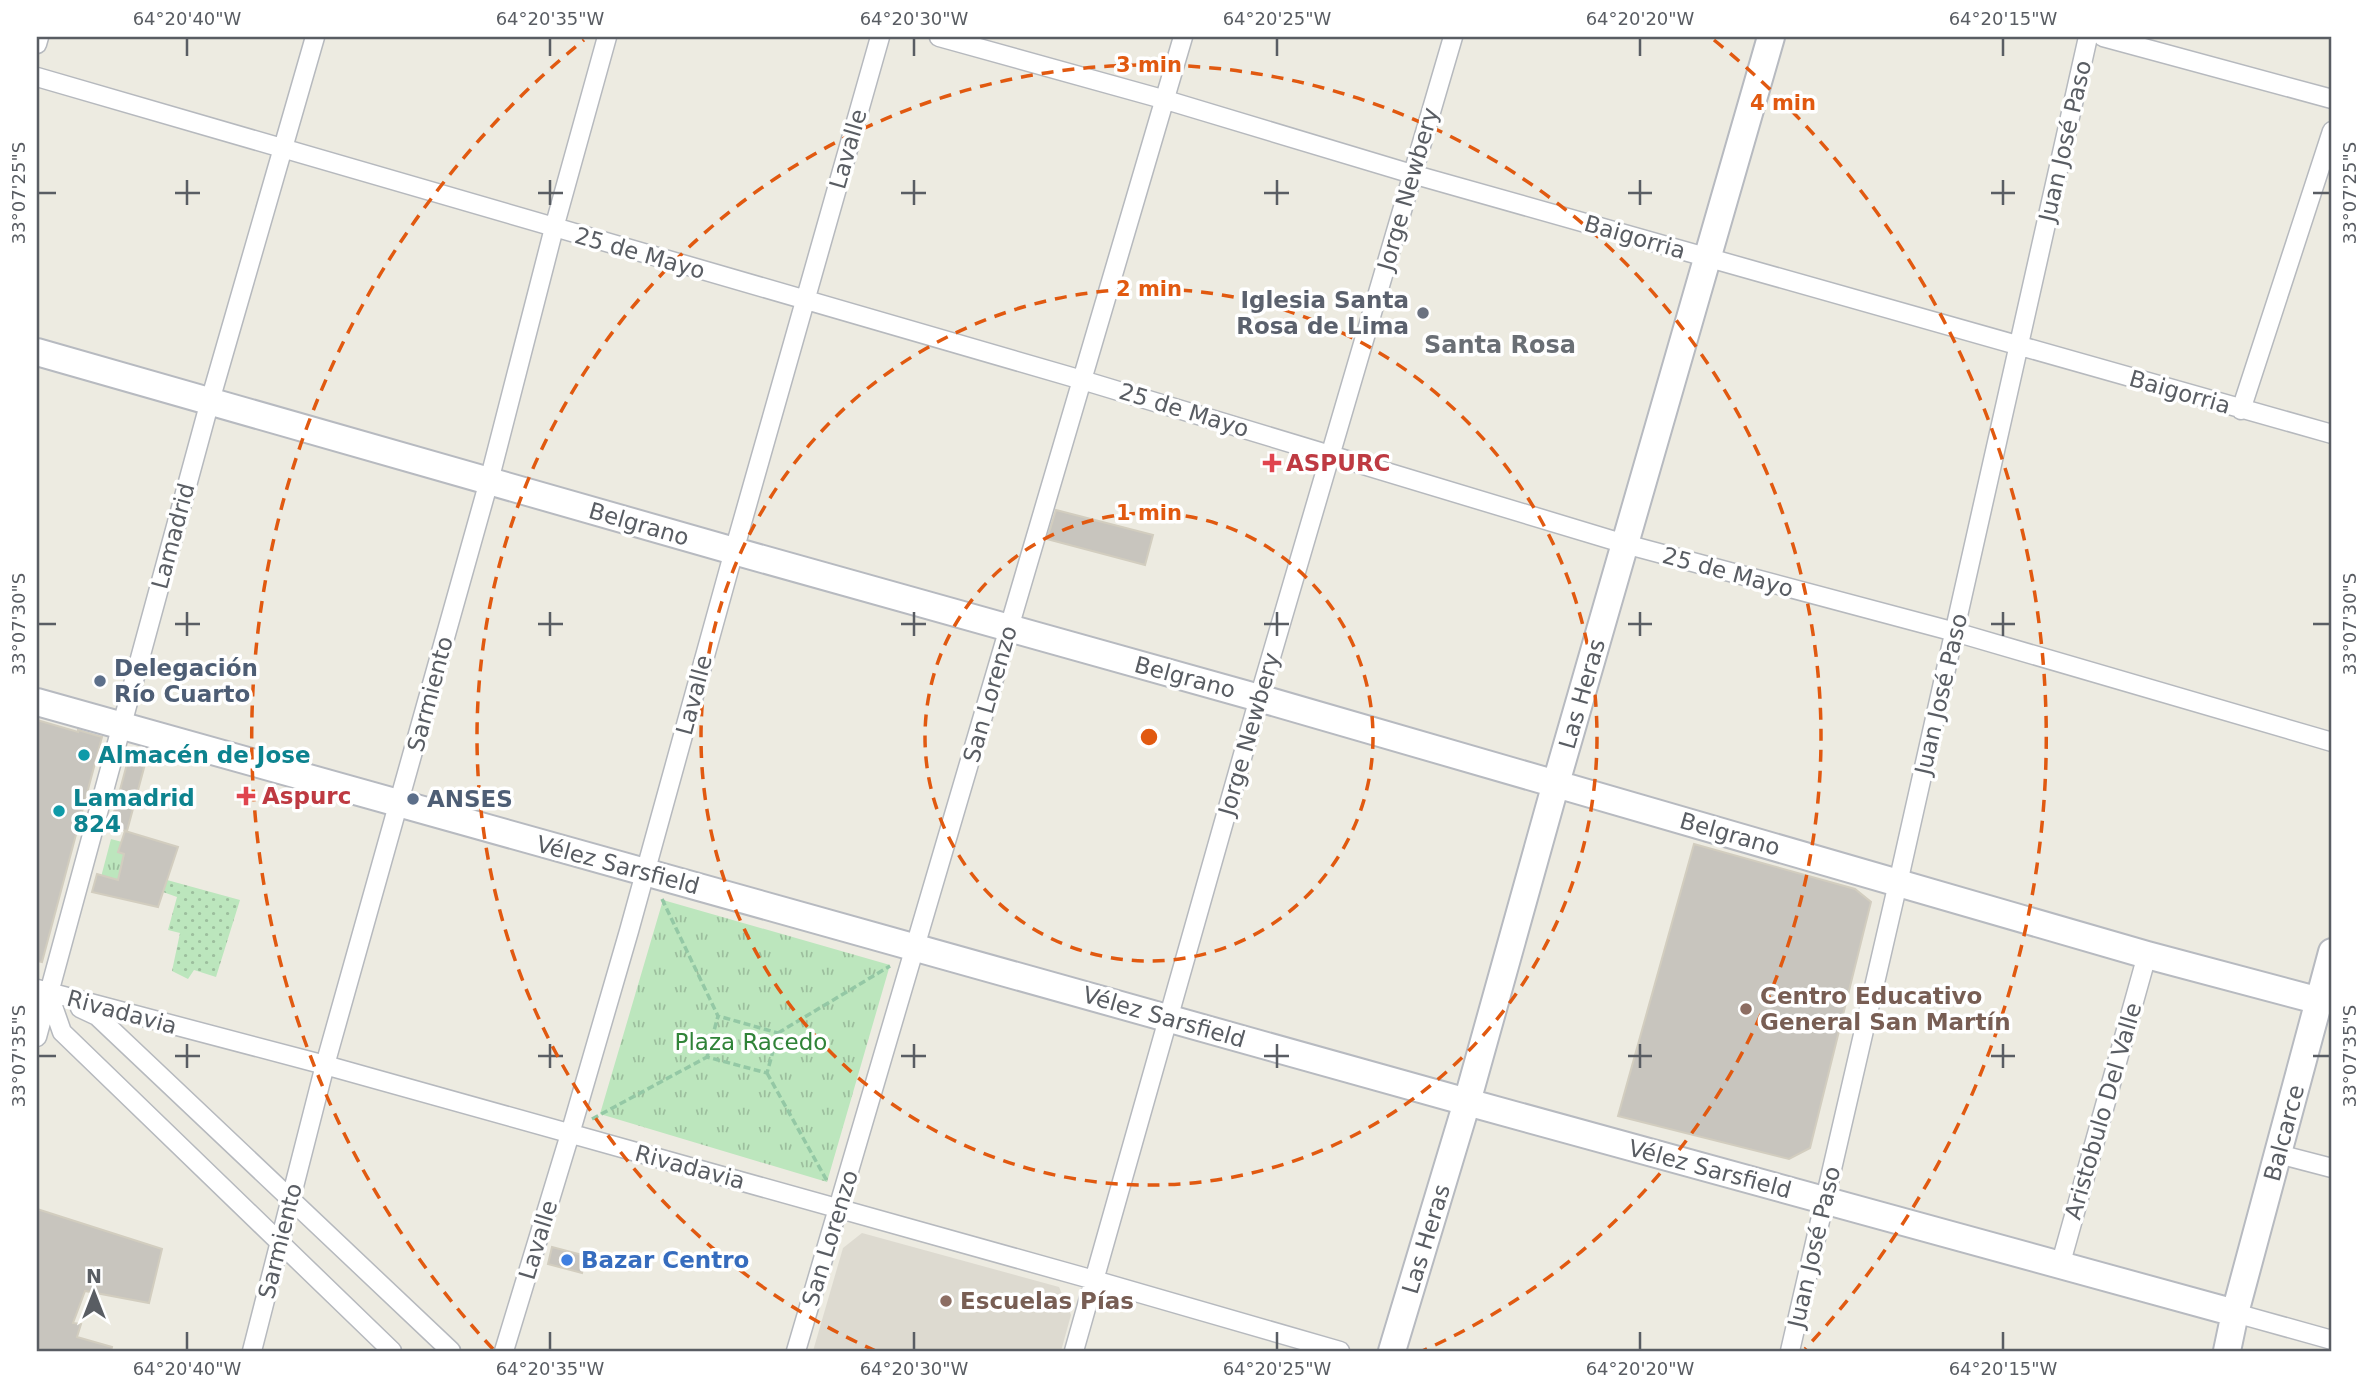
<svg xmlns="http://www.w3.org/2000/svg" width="2369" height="1388" font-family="'DejaVu Sans',sans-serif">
  <defs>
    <pattern id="grass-dots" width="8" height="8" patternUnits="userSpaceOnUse" patternTransform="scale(1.75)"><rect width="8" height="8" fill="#bce6bd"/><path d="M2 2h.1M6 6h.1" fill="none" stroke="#9cbe9d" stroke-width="1.8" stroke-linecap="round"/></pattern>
    <pattern id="park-tufts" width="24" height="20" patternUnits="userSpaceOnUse" patternTransform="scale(1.75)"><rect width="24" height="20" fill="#bce6bd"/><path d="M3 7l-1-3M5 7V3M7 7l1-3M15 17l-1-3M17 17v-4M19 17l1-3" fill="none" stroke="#9cbe9d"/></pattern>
  </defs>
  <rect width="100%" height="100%" fill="#edebe1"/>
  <path fill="#dddad0" d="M862 1233 1059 1287 1071 1315 1061 1351H813L843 1248Z"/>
  <path fill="url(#grass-dots)" d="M167 880 240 900 216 977 194 970 188 979 172 971 180 933 168 930 177 897 163 892Z"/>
  <path fill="url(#park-tufts)" d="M111 839 122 842 118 852 124 854 118 880 101 877Z
    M663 900 890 965 827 1182 600 1114Z"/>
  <path fill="#c8c5be" stroke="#d2cdbf" stroke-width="2" d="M1056 510 1153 535 1145 565 1047 539Z
    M37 720 78 732V730L102 737 42 962 37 961Z
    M131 749 148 753 127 831 110 827Z
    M125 831 178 847 158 907 92 892 97 874 118 880 124 854 118 852Z
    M1694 844 1855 889 1871 902 1810 1148 1789 1159 1618 1116Z
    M37 1209 162 1249 149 1303 85 1291 73 1323 81 1324 77 1337 112 1347 111 1351H47L37 1349Z
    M552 1247 586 1256 582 1273 548 1264Z"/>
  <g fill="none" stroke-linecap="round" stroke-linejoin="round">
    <defs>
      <path id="street" d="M939 37 1166 100 1412 174 2332 434
        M2103 37 2332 99
        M37 44 39 37
        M37 77 1082 380 1625 544 1955 632 2332 742
        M2241 410 2332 131
        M37 989 325 1065 1094 1280 1340 1351
        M48 992 62 1032 392 1351
        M80 1008 97 1016 451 1351
        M37 1037 210 401 315 37
        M2278 1154 2332 1168
        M2060 1266 2147 955
        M2235 1313 2332 1340
        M252 1351 325 1065 489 481 554 228 607 37
        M504 1351 570 1134 629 931 734 551 880 37
        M796 1351 1183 37
        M1074 1351 1259 698 1453 37
        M1790 1351 1898 883 2088 37"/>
      <path id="secondary" d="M37 352 734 551 1259 698 2147 955 2320 1001
        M37 702 1467 1102 2235 1313
        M1392 1351 1467 1102 1556 783 1771 37
        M2227 1351 2235 1313 2332 952"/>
    </defs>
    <use href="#street" stroke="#b6b9be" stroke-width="21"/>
    <use href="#secondary" stroke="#b7bac0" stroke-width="30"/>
    <path stroke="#94c8a5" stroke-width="3.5" stroke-dasharray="7 3.5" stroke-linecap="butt" d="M662 899 718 1016 707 1057 767 1073 778 1033 718 1016
      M778 1033 890 966
      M767 1073 827 1181
      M592 1119 707 1057"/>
    <use href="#street" stroke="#fff" stroke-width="18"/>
    <use href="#secondary" stroke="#fff" stroke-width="26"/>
  </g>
  <path fill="none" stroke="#595d63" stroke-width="2.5" d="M187 38V56M550 38V56M914 38V56M1277 38V56M1640 38V56M2003 38V56M187 180V205M550 180V205M914 180V205M1277 180V205M1640 180V205M2003 180V205M38 193H56M175 193H200M538 193H563M901 193H926M1264 193H1289M1628 193H1652M1991 193H2015M2313 193H2330M187 612V636M550 612V636M914 612V636M1277 612V636M1640 612V636M2003 612V636M38 624H56M175 624H200M538 624H563M901 624H926M1264 624H1289M1628 624H1652M1991 624H2015M2313 624H2330M187 1044V1068M550 1044V1068M914 1044V1068M1277 1044V1068M1640 1044V1068M2003 1044V1068M38 1056H56M175 1056H200M538 1056H563M901 1056H926M1264 1056H1289M1628 1056H1652M1991 1056H2015M2313 1056H2330M187 1332V1350M550 1332V1350M914 1332V1350M1277 1332V1350M1640 1332V1350M2003 1332V1350"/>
  <g fill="none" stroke="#e15910" stroke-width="3.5" stroke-dasharray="12 9">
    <circle cx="1149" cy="737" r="224"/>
    <circle cx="1149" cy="737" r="448"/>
    <path d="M876 1351A672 672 0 1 1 1422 1351"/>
    <path d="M493 1349A897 897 0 0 1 584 40M1714 40A897 897 0 0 1 1805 1349"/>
  </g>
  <circle fill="#6b7280" stroke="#fff" stroke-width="2.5" cx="1423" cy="313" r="7"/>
  <g fill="#e0444e" stroke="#fff" stroke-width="2.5">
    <path d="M1268.5 452.5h7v7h7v7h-7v7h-7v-7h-7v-7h7z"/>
    <path d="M242.5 785.5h7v7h7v7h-7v7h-7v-7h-7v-7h7z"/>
  </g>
  <g fill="#5c6f8a" stroke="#fff" stroke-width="2.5">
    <circle cx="100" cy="681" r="7"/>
    <circle cx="413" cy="799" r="7"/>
  </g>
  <g fill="#0f9aa8" stroke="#fff" stroke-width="2.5">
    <circle cx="84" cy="755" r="7"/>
    <circle cx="59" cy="811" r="7"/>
  </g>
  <g fill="#8d6e63" stroke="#fff" stroke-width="2.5">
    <circle cx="1746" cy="1009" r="7"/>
    <circle cx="946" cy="1301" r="7"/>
  </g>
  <circle fill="#3f7fe0" stroke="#fff" stroke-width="2.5" cx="567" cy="1260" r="7"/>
  <g text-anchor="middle" stroke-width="7" stroke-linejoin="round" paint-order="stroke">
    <g font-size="23" fill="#595d63" stroke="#fff">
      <text transform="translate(2065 141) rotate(-77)" y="8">Juan José Paso</text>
      <text transform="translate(848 149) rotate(-74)" y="8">Lavalle</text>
      <text transform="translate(1408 189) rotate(-74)" y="8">Jorge Newbery</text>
      <text transform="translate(1635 237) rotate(16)" y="8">Baigorria</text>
      <text transform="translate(640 253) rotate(16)" y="8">25 de Mayo</text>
      <text transform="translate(2180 392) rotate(16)" y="8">Baigorria</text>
      <text transform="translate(1184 410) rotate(17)" y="8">25 de Mayo</text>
      <text transform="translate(639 524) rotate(16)" y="8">Belgrano</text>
      <text transform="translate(173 536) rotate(-75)" y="8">Lamadrid</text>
      <text transform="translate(1728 572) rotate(15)" y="8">25 de Mayo</text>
      <text transform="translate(1185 677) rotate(15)" y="8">Belgrano</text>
      <text transform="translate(430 694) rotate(-75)" y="8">Sarmiento</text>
      <text transform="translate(990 694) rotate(-74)" y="8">San Lorenzo</text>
      <text transform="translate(1582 694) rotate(-74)" y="8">Las Heras</text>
      <text transform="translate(1941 694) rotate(-77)" y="8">Juan José Paso</text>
      <text transform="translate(694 695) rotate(-75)" y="8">Lavalle</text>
      <text transform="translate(1249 734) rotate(-74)" y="8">Jorge Newbery</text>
      <text transform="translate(1730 834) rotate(16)" y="8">Belgrano</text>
      <text transform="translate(618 865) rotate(15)" y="8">Vélez Sarsfield</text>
      <text transform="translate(122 1012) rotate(15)" y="8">Rivadavia</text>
      <text transform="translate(1164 1017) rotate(16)" y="8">Vélez Sarsfield</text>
      <text transform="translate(2103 1111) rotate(-74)" y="8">Aristobulo Del Valle</text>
      <text transform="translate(2284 1133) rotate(-75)" y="8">Balcarce</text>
      <text transform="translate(690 1167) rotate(15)" y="8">Rivadavia</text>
      <text transform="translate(1710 1169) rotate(15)" y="8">Vélez Sarsfield</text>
      <text transform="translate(830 1238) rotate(-73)" y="8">San Lorenzo</text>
      <text transform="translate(1426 1239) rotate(-73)" y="8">Las Heras</text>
      <text transform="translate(538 1240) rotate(-73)" y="8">Lavalle</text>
      <text transform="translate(280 1241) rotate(-76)" y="8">Sarmiento</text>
      <text transform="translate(1814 1247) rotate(-77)" y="8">Juan José Paso</text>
    </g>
    <g font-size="23" font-weight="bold" fill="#5b616d" stroke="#fff" text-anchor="end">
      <text x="1409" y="308">Iglesia Santa<tspan x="1409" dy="26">Rosa de Lima</tspan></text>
    </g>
    <g font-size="23" font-weight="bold" fill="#be3a42" stroke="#fff" text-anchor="start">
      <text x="1286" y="471">ASPURC</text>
      <text x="262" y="804">Aspurc</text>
    </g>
    <g font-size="23" font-weight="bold" fill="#4e5e75" stroke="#fff" text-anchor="start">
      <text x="114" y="676">Delegación<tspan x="114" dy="26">Río Cuarto</tspan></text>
      <text x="427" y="807">ANSES</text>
    </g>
    <g font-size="23" font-weight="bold" fill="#0d838f" stroke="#fff" text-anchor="start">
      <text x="98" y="763">Almacén de Jose</text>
      <text x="73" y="806">Lamadrid<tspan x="73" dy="26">824</tspan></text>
    </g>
    <g font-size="23" font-weight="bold" fill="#785e54" stroke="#fff" text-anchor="start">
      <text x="1760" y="1004">Centro Educativo<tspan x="1760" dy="26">General San Martín</tspan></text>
      <text x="960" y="1309">Escuelas Pías</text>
    </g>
    <g font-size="23" fill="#308338" stroke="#fff">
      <text x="751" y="1050">Plaza Racedo</text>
    </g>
    <g font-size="23" font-weight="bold" fill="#366cbe" stroke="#fff" text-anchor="start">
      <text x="581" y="1268">Bazar Centro</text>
    </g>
    <g font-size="24" font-weight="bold" fill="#6a6f75" stroke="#fff">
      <text x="1500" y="353">Santa Rosa</text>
    </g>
  </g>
  <circle cx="1149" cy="737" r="10" fill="#e15910" stroke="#fff" stroke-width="3.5"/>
  <g font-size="21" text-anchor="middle" font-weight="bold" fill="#e15910" stroke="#fff" stroke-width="7" stroke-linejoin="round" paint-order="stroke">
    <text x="1149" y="72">3 min</text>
    <text x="1783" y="110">4 min</text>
    <text x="1149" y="296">2 min</text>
    <text x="1149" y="520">1 min</text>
  </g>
  <rect width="2369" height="1388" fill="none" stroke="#ffffff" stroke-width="77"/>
  <g transform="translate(94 1293)" stroke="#ffffff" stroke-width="5" paint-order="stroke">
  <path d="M0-5L12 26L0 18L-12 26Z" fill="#595d63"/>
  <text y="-10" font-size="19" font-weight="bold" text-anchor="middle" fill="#595d63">N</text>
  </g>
  <rect x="38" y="38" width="2292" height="1312" fill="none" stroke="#595d63" stroke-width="2.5"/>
  <g font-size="18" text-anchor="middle" fill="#595d63">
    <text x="187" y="25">64°20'40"W</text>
    <text x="550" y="25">64°20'35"W</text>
    <text x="914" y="25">64°20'30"W</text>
    <text x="1277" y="25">64°20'25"W</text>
    <text x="1640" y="25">64°20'20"W</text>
    <text x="2003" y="25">64°20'15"W</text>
    <text transform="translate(19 193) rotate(-90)" y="6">33°07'25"S</text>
    <text transform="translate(2350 193) rotate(-90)" y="6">33°07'25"S</text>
    <text transform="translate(19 624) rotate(-90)" y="6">33°07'30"S</text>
    <text transform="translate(2350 624) rotate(-90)" y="6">33°07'30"S</text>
    <text transform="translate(19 1056) rotate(-90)" y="6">33°07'35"S</text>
    <text transform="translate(2350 1056) rotate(-90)" y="6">33°07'35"S</text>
    <text x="187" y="1375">64°20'40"W</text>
    <text x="550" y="1375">64°20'35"W</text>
    <text x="914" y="1375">64°20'30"W</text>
    <text x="1277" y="1375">64°20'25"W</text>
    <text x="1640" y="1375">64°20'20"W</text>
    <text x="2003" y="1375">64°20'15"W</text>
  </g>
</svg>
